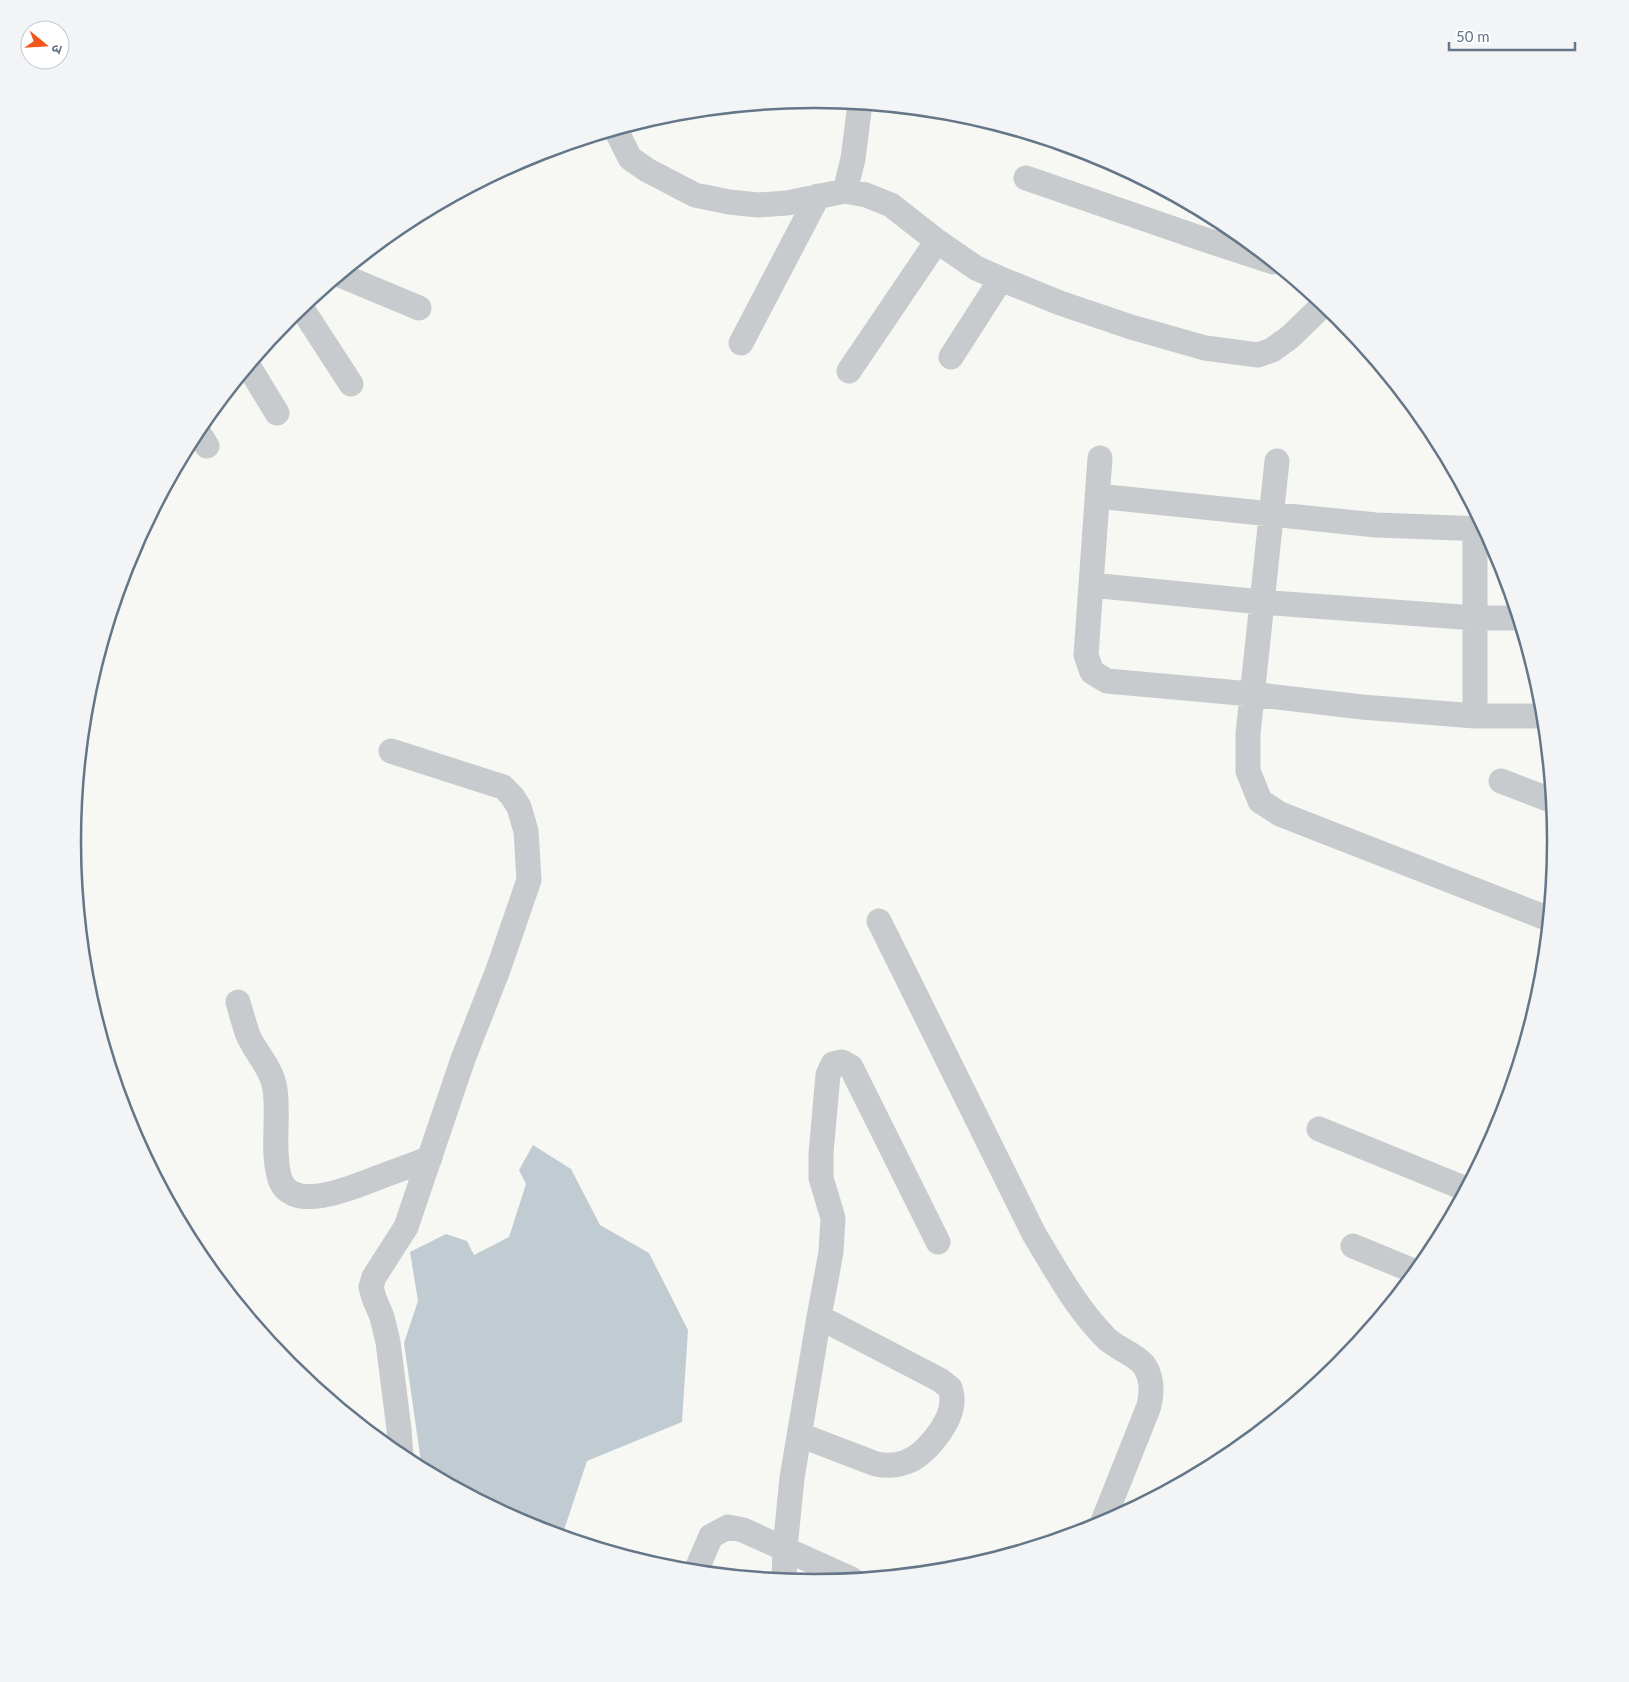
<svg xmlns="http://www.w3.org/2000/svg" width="1629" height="1682" font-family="Lato,'Noto Sans Devanagari',sans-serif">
  <rect width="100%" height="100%" fill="#f7f8f4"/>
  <path fill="#c1ccd2" d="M533 1145 571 1169 600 1225 649 1253 688 1330 682 1422 587 1461 562 1536 530 1526 422 1469 404 1343 418 1301 410 1252 446 1234 467 1241 474 1255 509 1237 526 1184 519 1170Z"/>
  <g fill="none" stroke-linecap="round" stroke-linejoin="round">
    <path stroke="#c7cbce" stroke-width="25" d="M616 130 630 158 647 170 695 195 729 202 758 205 787 203 845 191 866 195 891 205 937 241 976 268 1001 279 1060 303 1131 327 1205 348 1258 355 1272 350 1290 337 1320 308 1326 306
      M1026 178 1200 238 1273 262
      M845 191 853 159 860 103
      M340 275 419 308
      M301 307 351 384
      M741 343 818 196
      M951 357 1001 279
      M249 367 277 413
      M849 371 937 241
      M197 430 207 446
      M1100 458 1086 655 1092 672 1107 681 1251 694 1362 707 1475 716H1544
      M1277 461 1248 734V771L1260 801 1280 814 1549 919
      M1097 496 1376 525 1485 529
      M1475 529V716
      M1091 585 1261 602 1475 618H1518
      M391 751 503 787 512 796 519 807 526 831 529 880 498 970 463 1059 406 1227 374 1277 371 1287 374 1298 382 1317 388 1342 399 1429 401 1457
      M1501 781 1553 801
      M879 921 1034 1234C1056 1270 1076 1308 1106 1338 1117 1349 1134 1353 1144 1365 1152 1377 1152 1393 1149 1406L1102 1524
      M238 1002C241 1013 244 1024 248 1035 256 1054 272 1068 275 1089 279 1118 272 1148 279 1176 289 1216 353 1187 377 1178 395 1171 413 1165 430 1158
      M1319 1129 1466 1189
      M1353 1246 1416 1272
      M800 1435 876 1464C886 1466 896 1466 906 1462 926 1455 953 1421 952 1399 952 1396 951 1391 950 1388L940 1380 819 1317
      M698 1572 699 1564 711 1536 728 1527 743 1530 851 1579
      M784 1580 785 1548 792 1478 819 1317 831 1252 833 1218 821 1178V1153L828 1075 833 1064 842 1062 851 1067 938 1242"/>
  </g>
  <path d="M0 0H1629V1682H0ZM81 841a733 733 0 1 1 1466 0a733 733 0 1 1-1466 0Z" fill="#f3f4f5" fill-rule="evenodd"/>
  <path fill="none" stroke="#647688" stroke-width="2.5" d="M81 841a733 733 0 1 1 1466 0a733 733 0 1 1-1466 0Z"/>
  <g transform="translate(45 45) rotate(108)"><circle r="24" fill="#ffffff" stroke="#c1c8cf"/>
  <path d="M0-4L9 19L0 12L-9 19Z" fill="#f2561a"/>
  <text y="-8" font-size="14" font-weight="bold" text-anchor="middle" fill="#647688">उ</text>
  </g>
  <path d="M1449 42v8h126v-8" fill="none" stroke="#647688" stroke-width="2.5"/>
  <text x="1456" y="42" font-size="15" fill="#647688" stroke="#ffffff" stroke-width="4" paint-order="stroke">50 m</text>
</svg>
